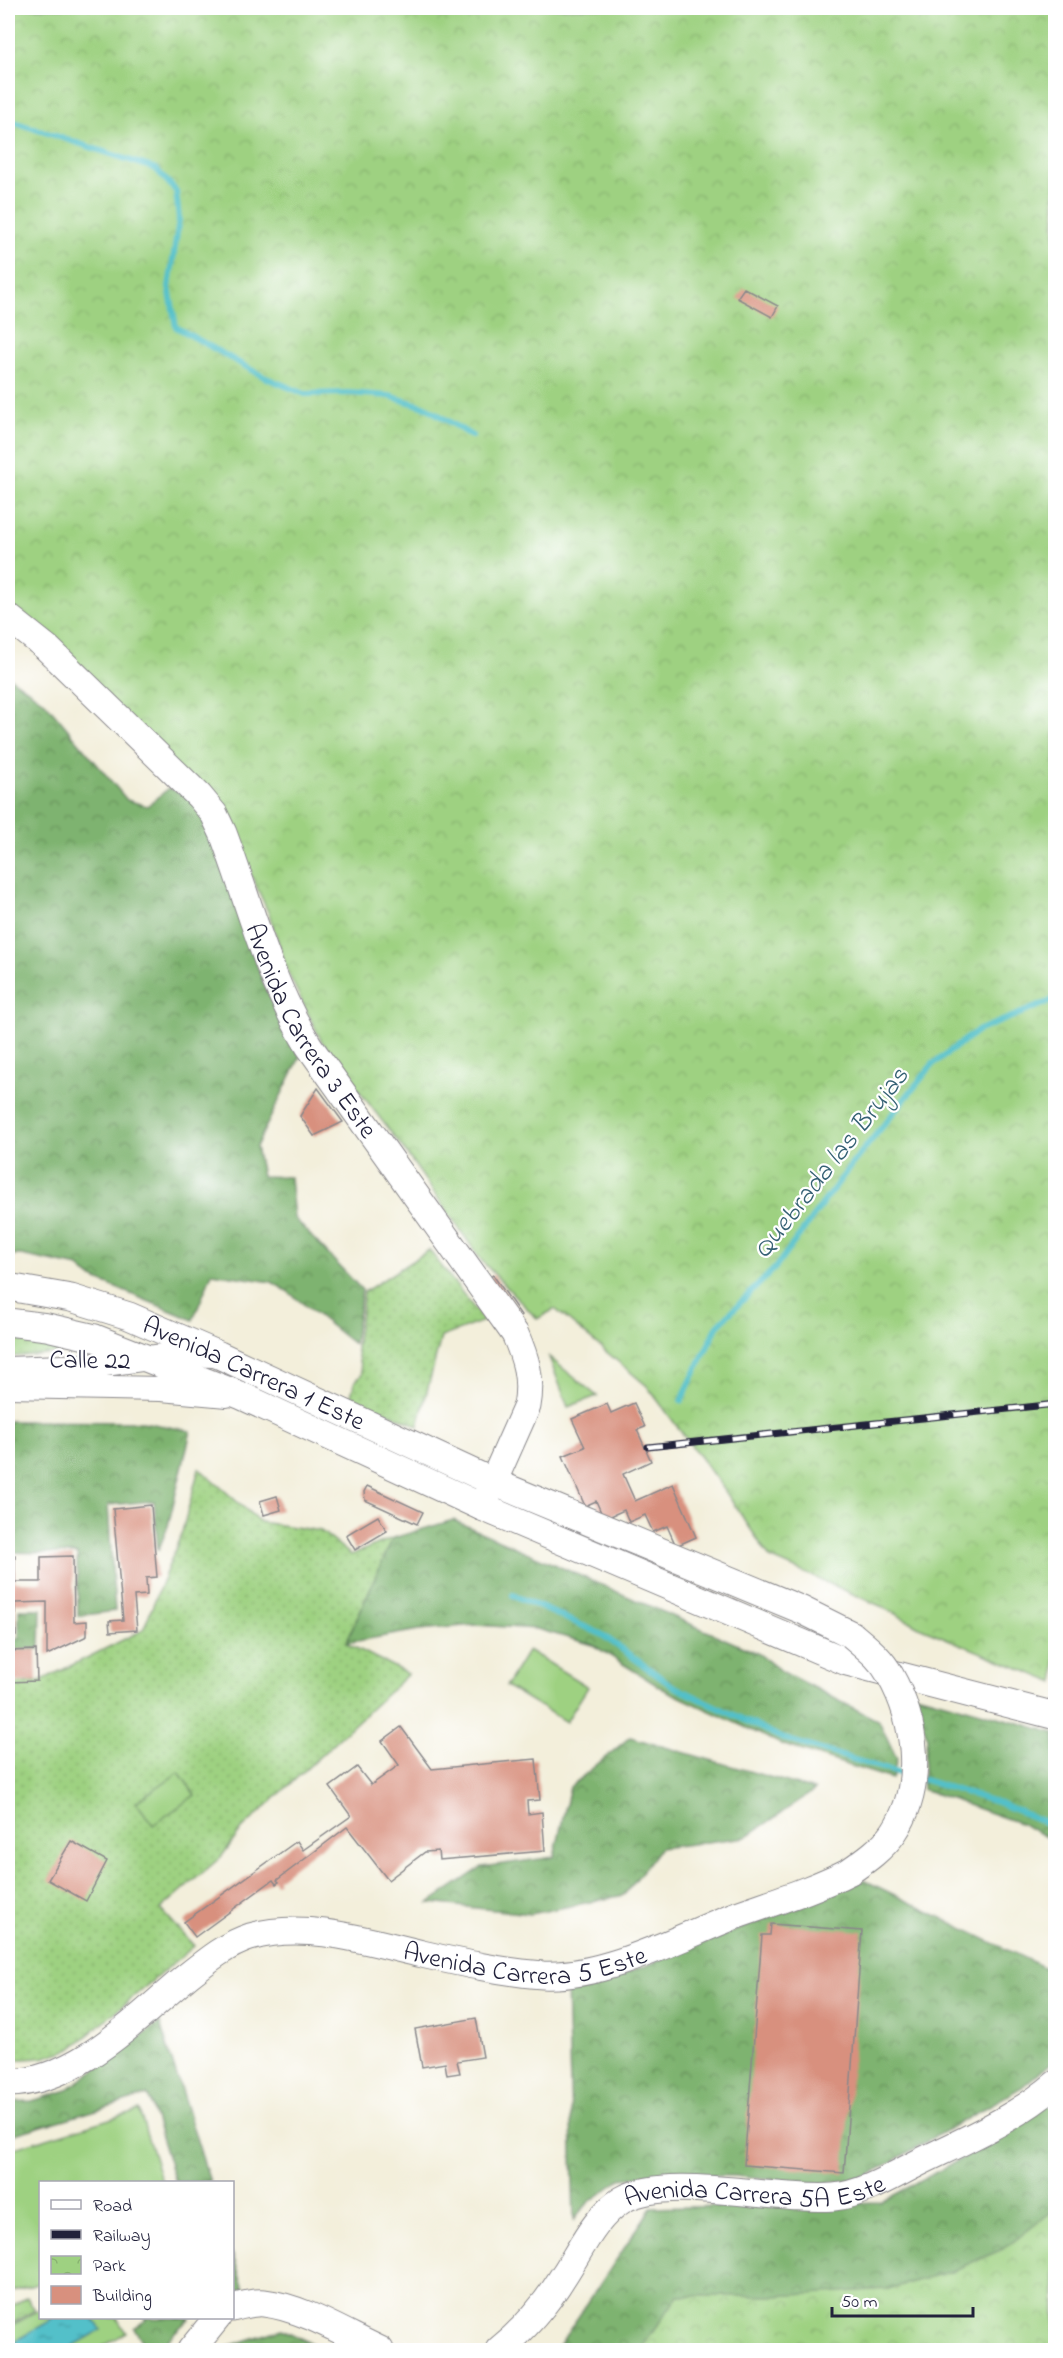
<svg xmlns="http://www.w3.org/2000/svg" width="1063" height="2358" font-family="'Indie Flower',sans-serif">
  <defs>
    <pattern id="grass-dots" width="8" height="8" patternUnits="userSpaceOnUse" patternTransform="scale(1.5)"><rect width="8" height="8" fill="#9ed181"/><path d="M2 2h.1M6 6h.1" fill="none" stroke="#88b370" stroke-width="1.8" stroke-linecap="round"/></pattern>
    <pattern id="forest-crowns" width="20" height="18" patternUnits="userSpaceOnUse" patternTransform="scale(1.5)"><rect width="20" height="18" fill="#7eb36f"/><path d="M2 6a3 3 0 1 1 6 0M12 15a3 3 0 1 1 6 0" fill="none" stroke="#67915c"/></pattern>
    <pattern id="park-crowns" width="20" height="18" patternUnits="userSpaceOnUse" patternTransform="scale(1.5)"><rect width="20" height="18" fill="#9ed181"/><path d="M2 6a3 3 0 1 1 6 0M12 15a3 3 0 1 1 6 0" fill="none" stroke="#88b370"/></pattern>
    <pattern id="water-ripples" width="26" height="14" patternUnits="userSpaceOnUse" patternTransform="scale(1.5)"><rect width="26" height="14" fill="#52c0c9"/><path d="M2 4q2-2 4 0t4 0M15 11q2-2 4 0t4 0" fill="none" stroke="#449ca4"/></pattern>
  </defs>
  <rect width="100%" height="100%" fill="#fff"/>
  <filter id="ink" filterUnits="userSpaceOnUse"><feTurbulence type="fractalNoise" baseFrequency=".0167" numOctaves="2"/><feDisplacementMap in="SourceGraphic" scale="12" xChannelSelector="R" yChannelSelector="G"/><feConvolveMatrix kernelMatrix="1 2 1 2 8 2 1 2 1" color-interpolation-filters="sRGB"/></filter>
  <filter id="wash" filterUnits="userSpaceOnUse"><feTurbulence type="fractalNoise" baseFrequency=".008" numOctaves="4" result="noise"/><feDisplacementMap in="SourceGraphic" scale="24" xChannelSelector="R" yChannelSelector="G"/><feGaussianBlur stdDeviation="1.35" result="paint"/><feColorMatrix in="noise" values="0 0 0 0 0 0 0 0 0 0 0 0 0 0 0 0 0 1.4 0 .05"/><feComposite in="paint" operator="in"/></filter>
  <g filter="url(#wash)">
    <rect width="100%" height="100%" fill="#f3efdb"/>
    <path fill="url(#grass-dots)" stroke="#607a5e" stroke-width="1.5" d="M429 1250 484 1321 441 1337 418 1426 351 1396 354 1383 362 1374 356 1348 364 1292Z
      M8 1339 97 1350 8 1357Z
      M199 1468 260 1522 321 1531 351 1555 393 1538 346 1643 408 1674 242 1829 222 1856 161 1909 194 1946 71 2049 42 2058 8 2060V1685L40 1681 143 1630 182 1532Z"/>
    <path fill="url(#forest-crowns)" stroke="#506a55" stroke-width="1.5" d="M8 676 45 702 127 800 147 806 169 788 195 799 205 818 264 985 300 1057 256 1147 262 1176 290 1177 294 1218 362 1290 354 1344 287 1291 272 1282 212 1273 193 1320 90 1277 79 1267 21 1255H8Z
      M8 1421 143 1422 191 1431 168 1526 158 1551 154 1501 108 1505 115 1611 78 1616 77 1554 8 1552Z
      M453 1520 759 1654 781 1671 879 1721 897 1759 892 1779 781 1744 663 1689 593 1645 537 1629 475 1625 419 1630 346 1643 393 1538Z
      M19 1609H41L40 1649H8V1638H19Z
      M913 1693 1055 1733V1842L1022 1824 922 1789 927 1736Z
      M630 1737 815 1790 746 1837 660 1848 624 1895 531 1914 429 1903 482 1867 554 1857 570 1787Z
      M864 1880 1055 1973V2059L1022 2087 865 2177 819 2185 735 2176 661 2175 621 2179 588 2203 574 2220 567 1986 620 1976Z
      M160 2023 210 2182H175L148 2095 8 2136V2102L32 2101 65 2091Z
      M1055 2098V2350H556L651 2208 881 2202 996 2140Z
      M232 2253 244 2289 233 2291H232Z
      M144 2318H190L175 2332 160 2350H148L134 2328 146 2320Z
      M282 2329 325 2350H216Z"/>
    <path fill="url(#park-crowns)" stroke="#607a5e" stroke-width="1.5" d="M8 8H1055V1683L921 1628 885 1608 770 1558 723 1488 647 1386 555 1309 537 1319 481 1260 402 1147 322 1042 289 975 269 914 241 853 8 608Z
      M1055 2209V2350H640L678 2296H775L888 2289 952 2271 1005 2248Z
      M27 2297 35 2310 8 2326V2308Z"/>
    <path fill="#9ed181" stroke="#607a5e" stroke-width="1.5" d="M549 1357 597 1396 568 1407Z
      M528 1650 588 1687 566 1722 506 1686Z
      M179 1772 195 1795 153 1825 136 1802Z
      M139 2110 162 2182H40V2283L8 2293V2150Z
      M40 2309V2318H117L126 2333 96 2350H8V2328Z"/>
    <path fill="url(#water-ripples)" stroke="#3a7182" stroke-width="1.5" d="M55 2318H93L101 2330 66 2350H22L15 2341Z"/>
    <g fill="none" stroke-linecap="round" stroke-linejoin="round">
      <path stroke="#52c0c9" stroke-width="6" d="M8 120 156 169 176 191 179 219 169 287 176 327 264 377 305 394 349 393 389 396 426 407 472 436
        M681 1401 718 1325 775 1268 852 1164 933 1064 977 1031 1051 1001 1056 995
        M513 1595 601 1634 671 1685 782 1738 905 1775
        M918 1778 1002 1804 1056 1827"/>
    </g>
    <g id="blocks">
      <path fill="#d8907e" d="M744 288 778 306 772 317 737 298Z
        M318 1088 343 1122 314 1136 300 1116Z
        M493 1275 521 1315 517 1318 489 1278Z
        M634 1403 645 1427 637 1430 651 1461 623 1474 635 1501 673 1484 696 1537 676 1546 667 1526 653 1532 645 1515 629 1522 624 1510 604 1519 596 1501 585 1506 563 1456 585 1447 572 1419 607 1404 611 1413Z
        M367 1486 423 1512 417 1524 365 1500 364 1492Z
        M277 1496 281 1510 264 1515 260 1501Z
        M151 1505 157 1577 146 1578 147 1595 134 1596 137 1630 110 1632 109 1621 123 1620 113 1509Z
        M378 1516 387 1531 355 1550 346 1535Z
        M8 1555H15V1582H41V1557L73 1556 74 1622 87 1621V1636L47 1655V1602L15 1603 16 1636H8Z
        M36 1650 37 1681 8 1682V1651Z
        M401 1727 432 1769 536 1759 540 1800 527 1801 528 1814 542 1812 545 1851 439 1860 438 1851 425 1852 388 1880 347 1827 277 1880 279 1882 276 1884 273 1880 195 1937 184 1922 297 1841 303 1850 351 1816 330 1787 357 1767 371 1785 399 1765 382 1741Z
        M71 1841 107 1861 86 1901 48 1880Z
        M771 1924 862 1931 844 2173 744 2165 762 1935H770Z
        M476 2018 483 2057 457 2061 460 2073 447 2075 445 2063 422 2067 415 2029Z"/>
    </g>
  </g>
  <g filter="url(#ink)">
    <use href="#blocks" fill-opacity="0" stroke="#8a888b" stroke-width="1.5"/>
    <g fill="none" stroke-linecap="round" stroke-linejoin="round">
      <defs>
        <path id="secondary" d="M8 1369 90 1366 178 1354 214 1355
          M8 1386 161 1389 227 1395"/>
        <g id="primary">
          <path id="s1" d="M8 617 47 648 199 796 214 814 223 833C250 905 268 980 309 1046L515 1334C526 1359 532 1379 527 1406L482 1507"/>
          <path id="s2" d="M8 1287 71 1298 129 1316 219 1355 493 1482 802 1610 852 1635"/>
          <path d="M8 1322 47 1327 95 1338 171 1368 242 1396 482 1507 847 1662 1056 1716"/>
          <path id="s3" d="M8 2083C77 2082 134 2020 185 1978 205 1962 225 1945 250 1937 306 1921 367 1941 422 1954 462 1963 502 1972 543 1975 604 1978 678 1938 734 1916 773 1902 813 1890 850 1871"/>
          <path d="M232 2308C243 2305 254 2302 264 2303 302 2307 345 2334 380 2350"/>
          <path d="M191 2350 217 2318"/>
          <path id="s4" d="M499 2350C525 2329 547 2303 564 2275 581 2249 595 2217 622 2200 668 2173 778 2202 834 2197 864 2194 892 2176 918 2163 965 2140 1015 2119 1056 2084"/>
        </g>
      </defs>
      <use href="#secondary" stroke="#8a888b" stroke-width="26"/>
      <use href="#primary" stroke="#8a888b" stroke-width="29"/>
      <use href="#secondary" stroke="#fff" stroke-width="24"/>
      <use href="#primary" stroke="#fff" stroke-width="27"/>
      <defs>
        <path id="rail" d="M648 1447 1056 1404"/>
      </defs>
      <use href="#rail" stroke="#22223b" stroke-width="7"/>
      <use href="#rail" stroke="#fff" stroke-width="4.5" stroke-dasharray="14" stroke-linecap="butt"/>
      <defs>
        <path id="primary-bridge" d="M850 1871C866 1860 882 1849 894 1832 925 1786 916 1721 890 1675 881 1658 866 1647 852 1635"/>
      </defs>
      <use href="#primary-bridge" stroke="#8a888b" stroke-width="29" stroke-linecap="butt"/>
      <use href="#primary-bridge" stroke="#fff" stroke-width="27"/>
    </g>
  </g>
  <g text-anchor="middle" stroke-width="4.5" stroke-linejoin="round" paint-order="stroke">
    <g font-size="26" fill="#22223b" stroke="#fff">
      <text dy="9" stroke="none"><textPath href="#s1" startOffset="524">Avenida Carrera 3 Este</textPath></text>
      <text transform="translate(90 1359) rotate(1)" y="9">Calle 22</text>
      <text dy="9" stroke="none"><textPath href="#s2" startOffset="262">Avenida Carrera 1 Este</textPath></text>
      <text dy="9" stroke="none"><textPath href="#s3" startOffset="567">Avenida Carrera 5 Este</textPath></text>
      <text dy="9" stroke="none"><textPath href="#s4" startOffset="330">Avenida Carrera 5A Este</textPath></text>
    </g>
    <g font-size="27" font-style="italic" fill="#356174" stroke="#fff">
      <text transform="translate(830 1162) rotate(-52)" y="9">Quebrada las Brujas</text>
    </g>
  </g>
  <rect width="1063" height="2358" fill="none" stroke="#fff" stroke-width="30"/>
  <rect x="39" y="2181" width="195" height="138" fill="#ffffff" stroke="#a7a7b1" stroke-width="1.5"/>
  <rect x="51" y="2200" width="30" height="9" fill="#ffffff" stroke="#a7a7b1" stroke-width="1.5"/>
  <text x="93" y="2211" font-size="18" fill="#22223b">Road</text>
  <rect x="51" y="2230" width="30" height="9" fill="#22223b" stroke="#a7a7b1" stroke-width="1.5"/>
  <text x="93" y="2241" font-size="18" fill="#22223b">Railway</text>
  <rect x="51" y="2256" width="30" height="18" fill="url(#park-crowns)" stroke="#a7a7b1" stroke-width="1.5"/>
  <text x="93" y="2271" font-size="18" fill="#22223b">Park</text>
  <rect x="51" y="2286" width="30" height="18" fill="#d8907e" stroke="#a7a7b1" stroke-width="1.5"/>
  <text x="93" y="2301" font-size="18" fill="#22223b">Building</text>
  <path d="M832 2307v9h141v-9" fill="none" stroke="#22223b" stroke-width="3"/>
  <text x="841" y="2307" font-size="18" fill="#22223b" stroke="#ffffff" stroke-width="4.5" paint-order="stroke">50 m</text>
</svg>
